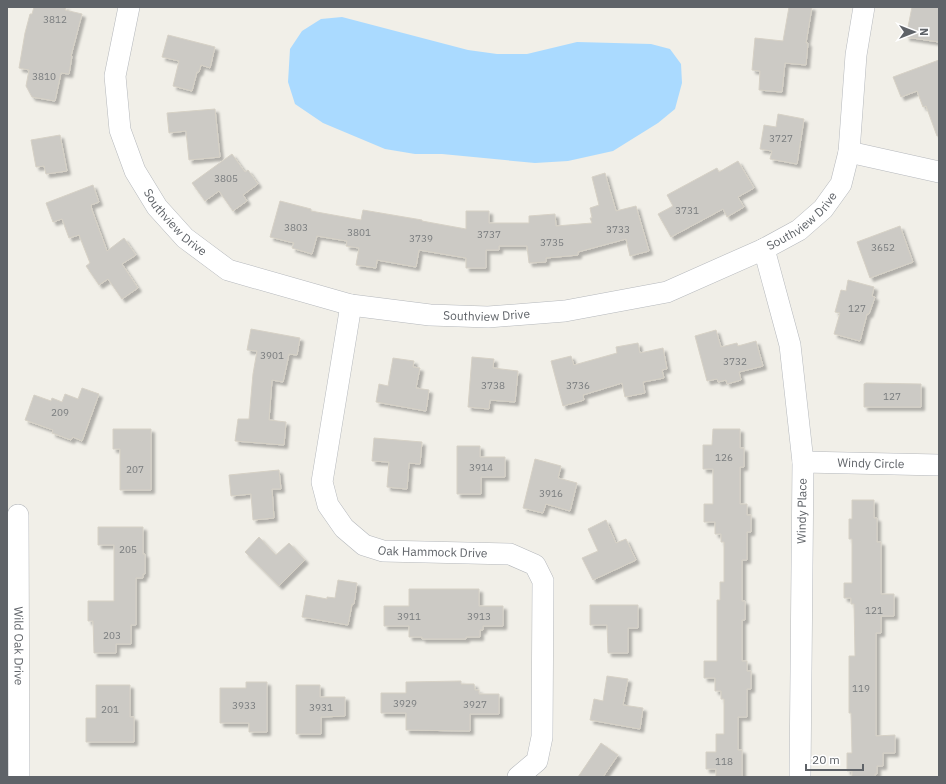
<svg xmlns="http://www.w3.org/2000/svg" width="946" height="784" font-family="'IBM Plex Sans',sans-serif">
  <defs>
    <filter id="shadow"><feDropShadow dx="3.5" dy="3.5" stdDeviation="1" flood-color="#0004"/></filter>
  </defs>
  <rect width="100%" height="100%" fill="#f1efe8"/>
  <path fill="#aadaff" d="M342 17 468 50 497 54H527L577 42 651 44 670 49 681 64 682 83 675 109 658 123 613 151 568 161 535 163 442 154H415L385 149 323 123 295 104 288 82 290 49 302 31 321 19Z"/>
  <path fill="#cccac5" stroke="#d6d1c6" filter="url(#shadow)" d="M34 7H66L65 10 82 14 71 56H72L69 74 61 73 55 101 32 97 26 86 29 70 19 68 25 33 30 14H32Z
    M789 7H812L806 43H808L806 65 785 63 782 92 759 90 760 71 752 70 755 38 783 41Z
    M912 7H939V42L906 37Z
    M168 35 215 47 210 68 201 65 199 72H197L192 91 173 86 179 61 162 57Z
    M939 60V136H937L926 106 923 107 917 91 901 97 893 77Z
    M215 109 220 157 189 160 186 131 169 133 167 113Z
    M778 114 804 119 797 164 770 159 772 151 760 149 764 125 776 127Z
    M60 135 67 171 46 174 44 166 36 167 31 140Z
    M232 154 245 172 248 170 258 184 243 195 247 201 233 211 219 191 205 201 192 183Z
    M738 161 754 188 738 197 744 207 727 217 723 209 671 237 658 214 673 206 667 195 717 168 719 172Z
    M605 173 616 211 636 206 649 251 630 256 626 239 578 252V255L546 258V262L529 263 527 246H499V250H486V268H466V258L419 250 416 267 377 260 376 268 356 265 359 248 346 246 347 241 317 236 312 254 292 248 294 243 270 237 280 201 311 209V211L361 220 363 210 422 220V221L466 229V211H489V223H529V216L555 214 556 226 592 223 590 218H592L590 208 599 205 592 177Z
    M93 185 99 202 91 205 92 210 107 251 124 238 136 255 122 264 138 288 122 299 108 279 99 285 86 266 90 263 79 235 69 238 62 219 53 222 46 203Z
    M900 226 913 262 870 278 857 242Z
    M848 280 874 287 872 296 875 297 869 314H867L860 341 834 334 840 313 835 312 841 290 846 291Z
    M251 329 300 338 297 355 289 354 283 382 272 380 269 420 286 422 284 445 235 441 238 419H249L253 374 257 351 247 350Z
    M716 330 721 347 737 343 738 346 756 341 763 366 739 372 741 380 727 384 726 380 718 382 717 379 707 381 695 336Z
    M638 343 640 353 663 348 667 369 662 370 664 378 643 382 645 393 625 397 622 383 583 395 584 400 563 406 551 361 571 356 574 365 617 353 616 347Z
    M472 357 494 359 493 368 518 371 515 402 490 400 489 409 468 407Z
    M393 358 414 361 413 367 420 368 416 388 429 390 426 411 376 402 379 384 388 386Z
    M866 383 921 384V407H864V384Z
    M82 388 99 394 82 441 73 437 71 440 52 433 53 430 25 420 34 395 51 401 52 398 62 402 65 394 78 399Z
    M113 429H151V490H120V449H113Z
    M713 429H740V448H744V467H740V504H747V515H751V532H747V560H742V601H745V620H742V661H747V671H751V689H747V717H738V750H742V777H716V769H706V752H716V734H724V699H721V691H715V678H704V661H717V600H720V582H724V542H721V534H715V522H704V504H713V469H703V445H712Z
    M374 438 422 442 420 464 409 463 407 489 387 487 389 462 372 461Z
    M457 446H480V457H505V477H481V494H457Z
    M535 459 561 466 558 478 577 483 570 511 546 504 543 513 523 508Z
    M279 470 281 489H272L274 518 253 520 251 494 231 496 229 475Z
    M852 500H874V518H877V542H881V594H894V616H881V633H876V736L895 735V753H883V766H877V774H875V777H852V771H847V753H852L851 713H849V656H855L854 604H851V598H844V583H852V539H849V519H852Z
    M606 520 616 543 626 539 636 560 593 580 582 558 598 551 588 529Z
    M98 527H143V554H145V574H143V578H136V625H131V644H116V653H94L93 621H88V601H114V545H98Z
    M259 537 276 555 289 543 305 560 279 586 245 552Z
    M338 580 357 583 354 604H352L348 625 302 617 306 595 327 599V597L335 598Z
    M409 589H479V606H503V626H483V630H480V637H466V639H422V637H409V626H384V606H409Z
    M590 605H638V628H628V653H608L607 625H590Z
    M607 676 628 679 623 705 643 708 640 729 590 720 594 699 603 701Z
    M461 681V684H474L475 690H479V694H499V714H470V731L406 730V713H381V693H406V682Z
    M246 682H267V732H249V723H220V688H246Z
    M96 685H130V717H134V742H86V718H96Z
    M296 685H320V697H345V716L321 717V734H296Z
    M601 743 618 755 603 777H578Z"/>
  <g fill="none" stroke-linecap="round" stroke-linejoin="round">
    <defs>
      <g id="minor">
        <path id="s1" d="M129 7 115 76 120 130 135 171 157 207 185 238 228 270 351 305 430 315 488 317 565 311 667 292 764 249 799 230 823 209 841 184 849 152 856 55 864 7"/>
        <path d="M849 152 939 172"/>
        <path d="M764 249 790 345 803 462 800 777"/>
        <path id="s2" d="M351 305 322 482 328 505 344 528 364 545 383 551 510 554 535 565 543 581 542 737 537 761 518 777"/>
        <path id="s3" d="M803 462 939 465"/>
        <path id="s4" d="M18 515 19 777"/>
      </g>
    </defs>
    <use href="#minor" stroke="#b5b8bc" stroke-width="22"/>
    <use href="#minor" stroke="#fff" stroke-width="21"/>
  </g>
  <g text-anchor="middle" stroke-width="4" stroke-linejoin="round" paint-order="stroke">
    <g font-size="10" fill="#7a7d7f">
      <text x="55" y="23">3812</text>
      <text x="44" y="80">3810</text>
      <text x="781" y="142">3727</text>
      <text x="226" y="182">3805</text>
      <text x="687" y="214">3731</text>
      <text x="296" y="231">3803</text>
      <text x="618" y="233">3733</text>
      <text x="359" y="236">3801</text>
      <text x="489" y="238">3737</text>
      <text x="421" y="242">3739</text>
      <text x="552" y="246">3735</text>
      <text x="883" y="251">3652</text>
      <text x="857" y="312">127</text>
      <text x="272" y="359">3901</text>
      <text x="735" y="365">3732</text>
      <text x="493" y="389">3738</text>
      <text x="578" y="389">3736</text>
      <text x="892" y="400">127</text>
      <text x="60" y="416">209</text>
      <text x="724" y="461">126</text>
      <text x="481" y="471">3914</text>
      <text x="135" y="473">207</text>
      <text x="551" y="497">3916</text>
      <text x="128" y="553">205</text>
      <text x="874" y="614">121</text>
      <text x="409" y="620">3911</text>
      <text x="479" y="620">3913</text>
      <text x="112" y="639">203</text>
      <text x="861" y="692">119</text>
      <text x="405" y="707">3929</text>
      <text x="475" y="708">3927</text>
      <text x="244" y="709">3933</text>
      <text x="321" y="711">3931</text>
      <text x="110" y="713">201</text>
      <text x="724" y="765">118</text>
    </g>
    <g font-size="12" fill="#5f6368" stroke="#fff">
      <text dy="4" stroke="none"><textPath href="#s1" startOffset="906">Southview Drive</textPath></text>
      <text dy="4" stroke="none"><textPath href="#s1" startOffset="234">Southview Drive</textPath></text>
      <text dy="4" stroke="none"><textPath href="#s1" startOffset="570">Southview Drive</textPath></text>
      <text dy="4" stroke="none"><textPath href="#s3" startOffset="68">Windy Circle</textPath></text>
      <text transform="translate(802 511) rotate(-89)" y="4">Windy Place</text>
      <text dy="4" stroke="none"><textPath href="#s2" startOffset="327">Oak Hammock Drive</textPath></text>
      <text dy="4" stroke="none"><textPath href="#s4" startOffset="131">Wild Oak Drive</textPath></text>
    </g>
  </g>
  <rect width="946" height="784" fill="none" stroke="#5f6368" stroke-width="16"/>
  <g transform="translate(914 32) rotate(90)" stroke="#ffffff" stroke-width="3" paint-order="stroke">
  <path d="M0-3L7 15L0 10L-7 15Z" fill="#5f6368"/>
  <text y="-6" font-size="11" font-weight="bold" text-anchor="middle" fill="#5f6368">N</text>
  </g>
  <path d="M806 764v6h57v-6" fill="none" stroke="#5f6368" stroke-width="2"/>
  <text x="812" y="764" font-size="12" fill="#5f6368" stroke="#ffffff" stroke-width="3" paint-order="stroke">20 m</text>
</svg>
